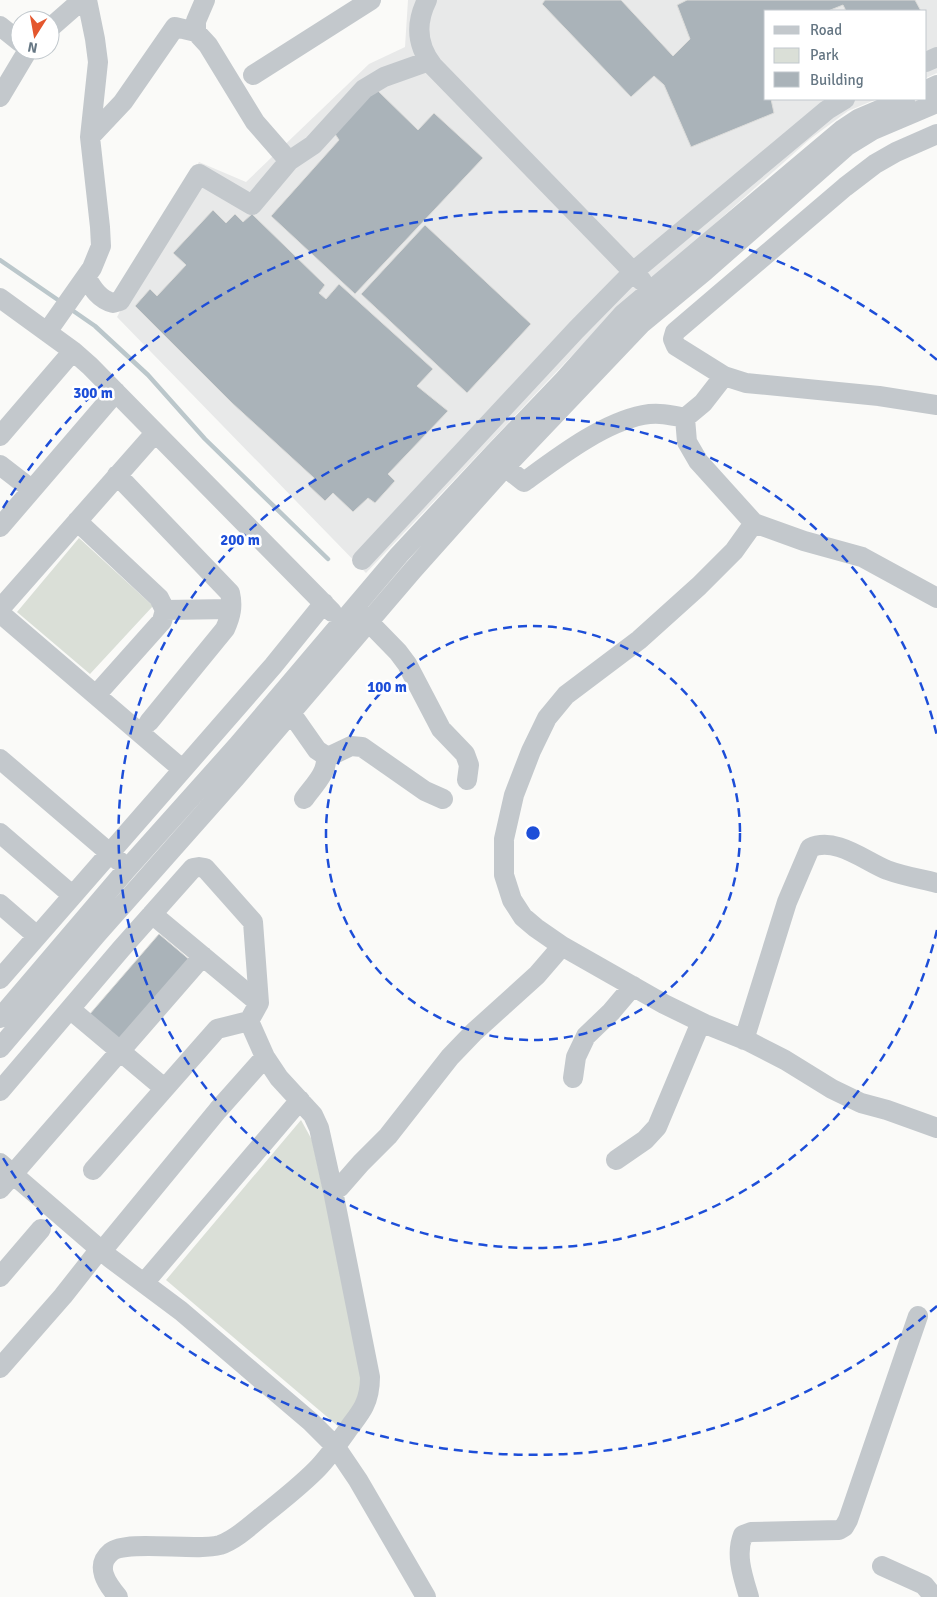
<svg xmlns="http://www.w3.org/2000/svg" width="937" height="1597" font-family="Signika,sans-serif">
  <rect width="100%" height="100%" fill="#fafaf8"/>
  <path fill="#e8e9e9" d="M408 0H937V73L926 78V11H766V99H877L848 111 810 139 600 326 366 573 117 317 199 162 246 182 369 64 405 47Z"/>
  <path fill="#dadfd7" d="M79 538 153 606 90 674 17 612Z
    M301 1120 312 1140 366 1385 361 1401 339 1427 166 1280Z"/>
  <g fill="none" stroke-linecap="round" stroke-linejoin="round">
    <path stroke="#bbc7cb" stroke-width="4.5" d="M0 260 61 302
      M69 308 95 326 148 375 205 439 328 559"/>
  </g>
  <path fill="#aab3b9" stroke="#dcdcda" d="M545 0H621L673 56 690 39 677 5 687 0H915L921 11H846L843 5 828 11H766V99H771L774 113 691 147 664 85 654 76 631 97 542 4Z
    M375 88 418 130 434 113 483 158 355 294 271 216 339 140 335 134Z
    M213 210 226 223 235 214 243 222 252 214 325 285 319 293 326 299 339 284 433 369 417 386 448 411 388 474 395 481 375 503 368 498 353 512 333 493 325 501 308 485 314 478 232 403 135 306 150 289 157 296 186 265 173 253Z
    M425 225 531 324 467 393 361 294Z
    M159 934 191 961 121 1042 89 1015Z"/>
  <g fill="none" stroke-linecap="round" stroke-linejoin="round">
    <path stroke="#c3c8cc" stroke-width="20" d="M205 0 196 21V32L208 45 255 122 289 161
      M427 0C415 24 417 46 433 66L642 281
      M0 26 20 42
      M50 28 82 0
      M926 62 937 57
      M253 75 371 0
      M926 90 937 85
      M0 97 28 50
      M937 134 896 152 875 164 845 187 675 332 673 339 676 346 724 376 746 383 879 396 937 405
      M90 137 123 102 175 27 196 32
      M86 277C93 289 99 299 113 303L120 301 199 174 252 205 289 161 313 145 364 89 384 77 429 61
      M0 298 73 351 90 366 332 612
      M47 332 92 268 101 246 100 227 90 137 98 62 95 39 87 0
      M685 418 687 442 698 461 754 523 804 541 862 557 937 598
      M685 418 703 403 724 376
      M0 436 73 351
      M0 465 31 489
      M505 467 524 482C557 458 602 423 643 415 658 412 671 415 685 418
      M117 475 230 593C233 606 231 616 225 629L149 722
      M77 521 159 598 165 610 162 621 96 695
      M754 523 734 551 699 586 639 640 566 695 547 718 531 751 514 795 504 839V875L512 900 523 917 536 928 562 946 664 1004 705 1024 750 1042 785 1060 832 1089 861 1103 887 1110 937 1128
      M0 527 116 392
      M362 560 576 330 633 272 827 110 845 99
      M0 609 155 433
      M165 610 231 609
      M359 612 398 652 407 664 441 729 465 754 469 765 467 780
      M0 613 182 769
      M291 713 317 750 326 756H330L351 746 362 747 425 791 443 799
      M0 759 119 861
      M304 799C313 786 328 773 326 756
      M0 833 72 895
      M0 904 37 936
      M152 914 259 1003
      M0 979 273 666 324 603
      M70 1009 164 1088
      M0 1018 127 869 237 746 399 555 494 453 564 380 623 314 843 129 858 119 905 99
      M744 1040 787 902 810 848C835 836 865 861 887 870 903 876 921 879 937 883
      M0 1048 97 934 236 777 413 570 505 467 641 324 705 271 847 146 873 130 937 103
      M573 1078 576 1057 586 1036 611 1012 633 986
      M0 1091 121 949 193 868 199 867 205 868 253 922 259 1003 249 1021
      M616 1160 645 1140 657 1127 701 1022
      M0 1163 110 1258 181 1311 311 1422 335 1446 358 1480 426 1597
      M93 1170 217 1029 249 1021 265 1057 279 1078 313 1115 319 1128 333 1191 370 1377C370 1388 369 1396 364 1406 360 1414 354 1421 349 1428 339 1442 328 1458 316 1470 299 1487 280 1502 261 1517 249 1527 235 1540 220 1545 196 1552 127 1539 111 1552 94 1566 107 1584 118 1597
      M0 1189 203 956
      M333 1191 340 1187 361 1163 388 1136 450 1057 474 1032 537 975 562 946
      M102 1251 218 1110 265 1057
      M0 1277 41 1229
      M144 1283 300 1100
      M0 1368 63 1296 100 1249
      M882 1566 924 1585 934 1597
      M749 1597C743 1577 735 1555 743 1535L751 1532 839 1530 844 1527 848 1520 918 1316"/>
  </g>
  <g fill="none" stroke="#1d4ed8" stroke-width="2.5" stroke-dasharray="9 6">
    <circle cx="533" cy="833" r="207"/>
    <path d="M937 930A415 415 0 1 1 937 736"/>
    <path d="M937 1306A622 622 0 0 1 3 1158M3 508A622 622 0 0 1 937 360"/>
  </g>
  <circle cx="533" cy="833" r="8" fill="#1d4ed8" stroke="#fff" stroke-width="2.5"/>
  <g font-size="15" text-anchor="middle" font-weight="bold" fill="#1d4ed8" stroke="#fff" stroke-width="5" stroke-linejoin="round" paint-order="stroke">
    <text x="93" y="398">300 m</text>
    <text x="240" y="545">200 m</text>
    <text x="387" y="692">100 m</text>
  </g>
  <rect x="764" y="10" width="162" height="90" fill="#ffffff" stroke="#c1c8cd"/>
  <rect x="774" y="26" width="25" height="8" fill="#c3c8cc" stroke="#c1c8cd"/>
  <text x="810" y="35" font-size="15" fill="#657683">Road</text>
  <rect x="774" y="48" width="25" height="15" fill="#dadfd7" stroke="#c1c8cd"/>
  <text x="810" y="60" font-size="15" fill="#657683">Park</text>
  <rect x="774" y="72" width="25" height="15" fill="#aab3b9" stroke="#c1c8cd"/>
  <text x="810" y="85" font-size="15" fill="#657683">Building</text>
  <g transform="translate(35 35) rotate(191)"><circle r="24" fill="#ffffff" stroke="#c1c8cd"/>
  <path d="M0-4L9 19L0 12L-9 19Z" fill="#e4572e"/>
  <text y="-8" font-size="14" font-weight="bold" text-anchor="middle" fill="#657683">N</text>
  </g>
</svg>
